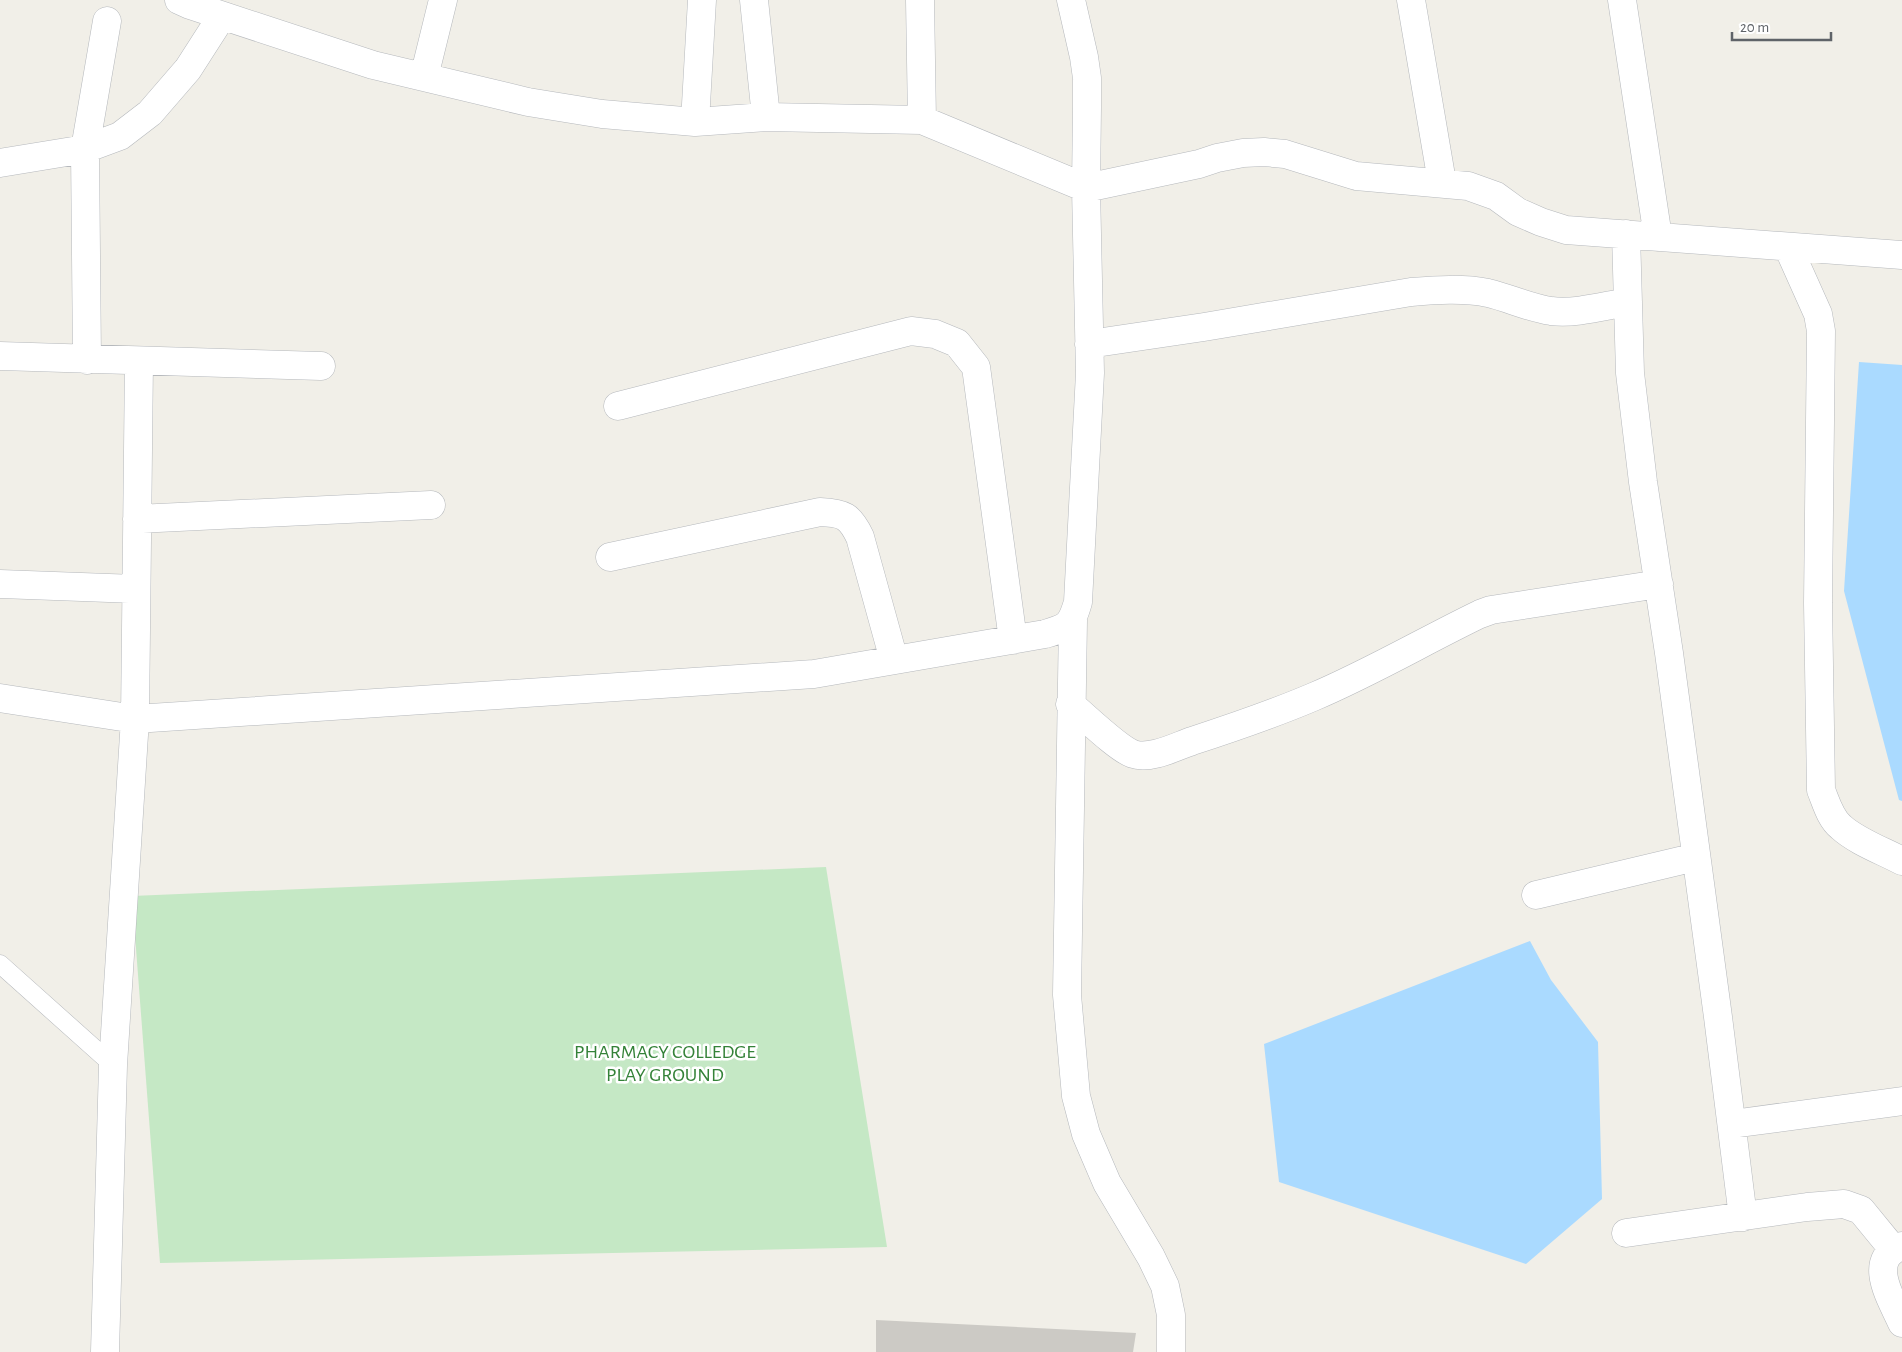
<svg xmlns="http://www.w3.org/2000/svg" width="1902" height="1352" font-family="'Alegreya Sans',sans-serif">
  <rect width="100%" height="100%" fill="#f1efe8"/>
  <path fill="#c5e8c5" d="M826 867 887 1247 160 1263 132 896Z"/>
  <path fill="#aadaff" d="M1859 362 1902 365V801L1899 800 1844 591Z
    M1530 941 1551 980 1598 1042 1602 1199 1526 1264 1279 1182 1264 1044Z"/>
  <path fill="#cccac5" d="M876 1320 1136 1333 1133 1352H876Z"/>
  <g fill="none" stroke-linecap="round" stroke-linejoin="round">
    <defs>
      <path id="service" d="M0 964 113 1065"/>
      <path id="minor" d="M179 0 190 5 373 65 528 102 602 114 695 122 766 117 922 120 1086 188 1199 164 1217 158 1243 153 1264 152 1285 154 1356 176 1468 186 1496 196 1518 212 1541 222 1566 230 1902 255
        M754 0 766 117
        M920 0 922 120
        M1411 0 1442 182
        M1622 0 1658 237
        M424 77 443 0
        M695 122 702 0
        M0 163 85 149 120 136 150 113 188 69 222 16
        M1626 234 1630 373 1643 482 1669 653 1718 1017 1743 1217
        M1788 247 1818 314 1821 331 1818 603 1821 790C1826 802 1830 818 1841 827 1856 841 1883 851 1902 861
        M1089 344 1204 327 1411 292C1436 290 1463 288 1488 293 1509 298 1530 308 1551 311 1576 314 1603 306 1628 302
        M0 356 321 366
        M87 360 85 149 107 21
        M618 406 911 331 935 334 957 343 976 367 1013 640
        M137 519 431 505
        M610 557 820 512C844 513 850 516 860 537L894 660
        M0 584 136 589
        M1073 620 1067 995 1076 1096 1086 1134 1107 1183 1151 1257 1165 1286 1171 1315V1352
        M0 698 135 719 814 674 1045 634C1068 627 1071 626 1078 602L1090 373 1086 188 1087 107V78L1084 57 1071 0
        M1070 704C1085 716 1117 748 1133 754 1150 760 1175 747 1192 741 1232 728 1273 714 1313 697 1370 673 1424 641 1480 614L1491 610 1659 584
        M1536 895 1696 857
        M1732 1124 1902 1101
        M1626 1233 1807 1207 1844 1204 1861 1210 1893 1249
        M1902 1246C1865 1259 1892 1300 1902 1323
        M105 1352 113 1065 135 719 139 361"/>
    </defs>
    <use href="#service" stroke="#b5b8bc" stroke-width="19"/>
    <use href="#minor" stroke="#b5b8bc" stroke-width="29"/>
    <use href="#service" stroke="#fff" stroke-width="18"/>
    <use href="#minor" stroke="#fff" stroke-width="28"/>
  </g>
  <g text-anchor="middle" stroke-width="5" stroke-linejoin="round" paint-order="stroke">
    <g font-size="20" fill="#348238" stroke="#fff">
      <text x="665" y="1058">PHARMACY COLLEDGE<tspan x="665" dy="23">PLAY GROUND</tspan></text>
    </g>
  </g>
  <path d="M1732 32v8h99v-8" fill="none" stroke="#5f6368" stroke-width="2.5"/>
  <text x="1740" y="32" font-size="15" fill="#5f6368" stroke="#ffffff" stroke-width="4" paint-order="stroke">20 m</text>
</svg>
